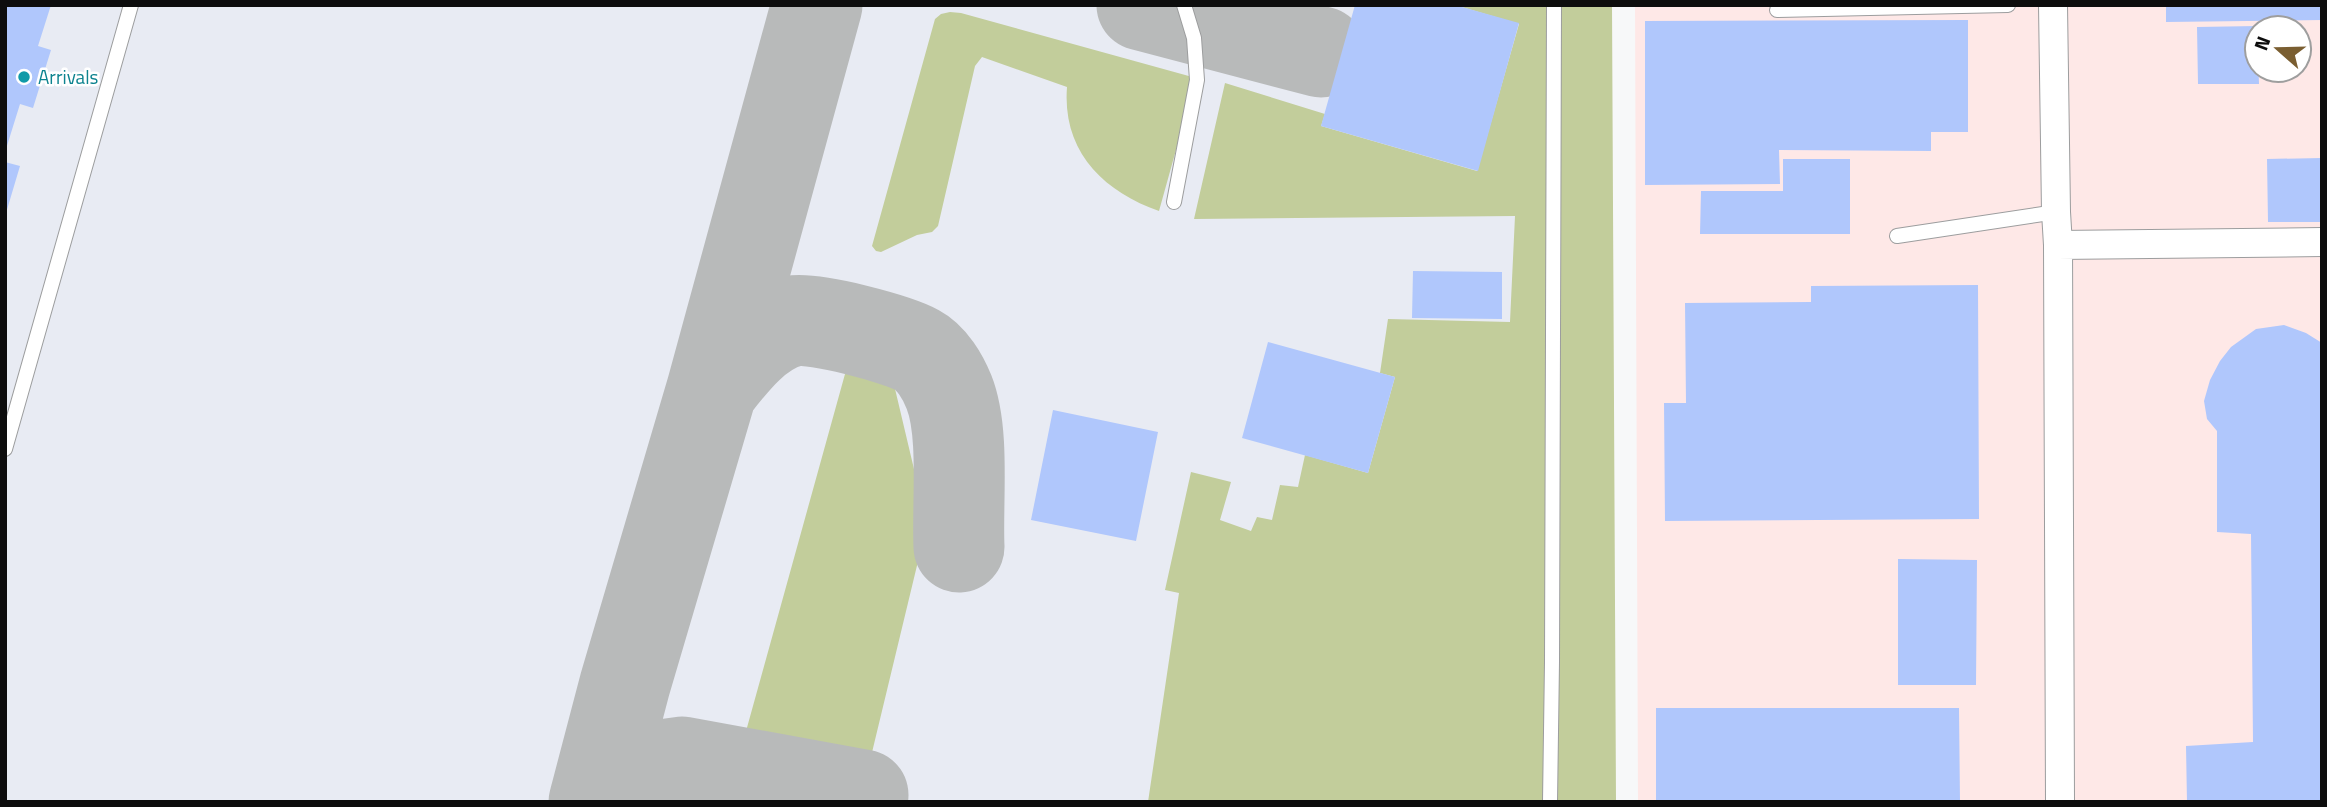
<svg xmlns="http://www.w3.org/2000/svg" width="2327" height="807" font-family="'Titillium Web',sans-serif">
  <rect width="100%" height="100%" fill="#f7f8f9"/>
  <path fill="#e8ebf3" d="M5 5H1566L1560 802H5Z"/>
  <path fill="#fee8e7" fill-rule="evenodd" d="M1635 5H2322V802H1638ZM2257 28H2299V70H2257Z"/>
  <path fill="#c2cd9b" d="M1455 5H1612L1616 802H1148L1179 593 1165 590 1191 472 1231 482 1220 520 1251 531 1257 517 1272 520 1280 485 1298 487 1305 455 1368 473 1395 377 1380 373 1388 319 1510 322 1515 216 1194 219 1225 83 1325 114 1321 126 1477 171 1519 24Z
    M950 12 961 13 1196 78 1159 211C1103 191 1062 151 1067 87L982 57 975 66 938 226 932 232 917 235 881 252 876 251 872 246 935 19 941 14Z
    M865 350 880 351 887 355 927 524 868 769 743 742 850 356 853 352Z"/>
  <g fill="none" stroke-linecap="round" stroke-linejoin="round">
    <path stroke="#b8baba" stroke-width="91" d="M1142 5 1321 52
      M712 389C733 362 758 329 793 321 815 317 897 339 917 350 932 358 943 377 949 392 965 432 957 502 959 547
      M595 798C622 781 649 765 682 762L863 795
      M594 802 625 684 712 389 817 5"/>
  </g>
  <path fill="#b0c7fc" d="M5 5H51L38 46 51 50 33 108 20 104 6 149Z
    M1355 5H1455L1519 23 1478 171 1321 126Z
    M2166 5H2322V20L2166 22Z
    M1968 20V132H1931V151L1779 150 1780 184 1645 185V21Z
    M2257 26 2259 84H2198L2197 27Z
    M2322 158V222H2268L2267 159Z
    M1783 159H1850V234H1700L1701 191H1783Z
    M5 162 20 166 6 213H5Z
    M1413 271 1502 272V319L1412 318Z
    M1978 285 1979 519 1665 521 1664 403H1686L1685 303 1811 302V286Z
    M2284 325 2306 333 2322 343V802H2187L2186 746 2253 742 2251 534 2217 532V431L2207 419 2204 401 2210 380 2220 361 2231 347 2256 329Z
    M1268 342 1395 377 1368 473 1242 438Z
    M1053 410 1158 432 1136 541 1031 520Z
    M1898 559 1977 560 1976 685H1898Z
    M1656 708H1959L1960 802H1656Z"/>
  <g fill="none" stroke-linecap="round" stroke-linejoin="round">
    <defs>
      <path id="lane" d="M1777 10 2008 5
        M1174 202 1197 80 1194 38 1184 5
        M1897 236 2056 212
        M5 449 131 5
        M1550 802 1552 662 1554 5"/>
      <path id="street" d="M2053 5 2056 212 2058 245 2060 802
        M2058 245 2322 242"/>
    </defs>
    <use href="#lane" stroke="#9c9d9e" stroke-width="16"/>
    <use href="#street" stroke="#9c9d9e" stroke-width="30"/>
    <use href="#lane" stroke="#fff" stroke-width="14"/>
    <use href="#street" stroke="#fff" stroke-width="28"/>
  </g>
  <circle fill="#0f9aa8" stroke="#fff" stroke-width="2.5" cx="24" cy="77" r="7"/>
  <g text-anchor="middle" stroke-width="5" stroke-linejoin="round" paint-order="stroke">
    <g font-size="19" fill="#0d838f" stroke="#fff" text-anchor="start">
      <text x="38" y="84">Arrivals</text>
    </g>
  </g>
  <rect width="2327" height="807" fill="none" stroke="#0d0d0d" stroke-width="14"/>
  <g transform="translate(2278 49) rotate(290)"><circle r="33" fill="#ffffff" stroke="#9e9e9e" stroke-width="2"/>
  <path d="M0-5L12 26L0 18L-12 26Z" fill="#7a5e31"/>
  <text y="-10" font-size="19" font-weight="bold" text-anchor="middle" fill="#0d0d0d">N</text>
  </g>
</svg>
